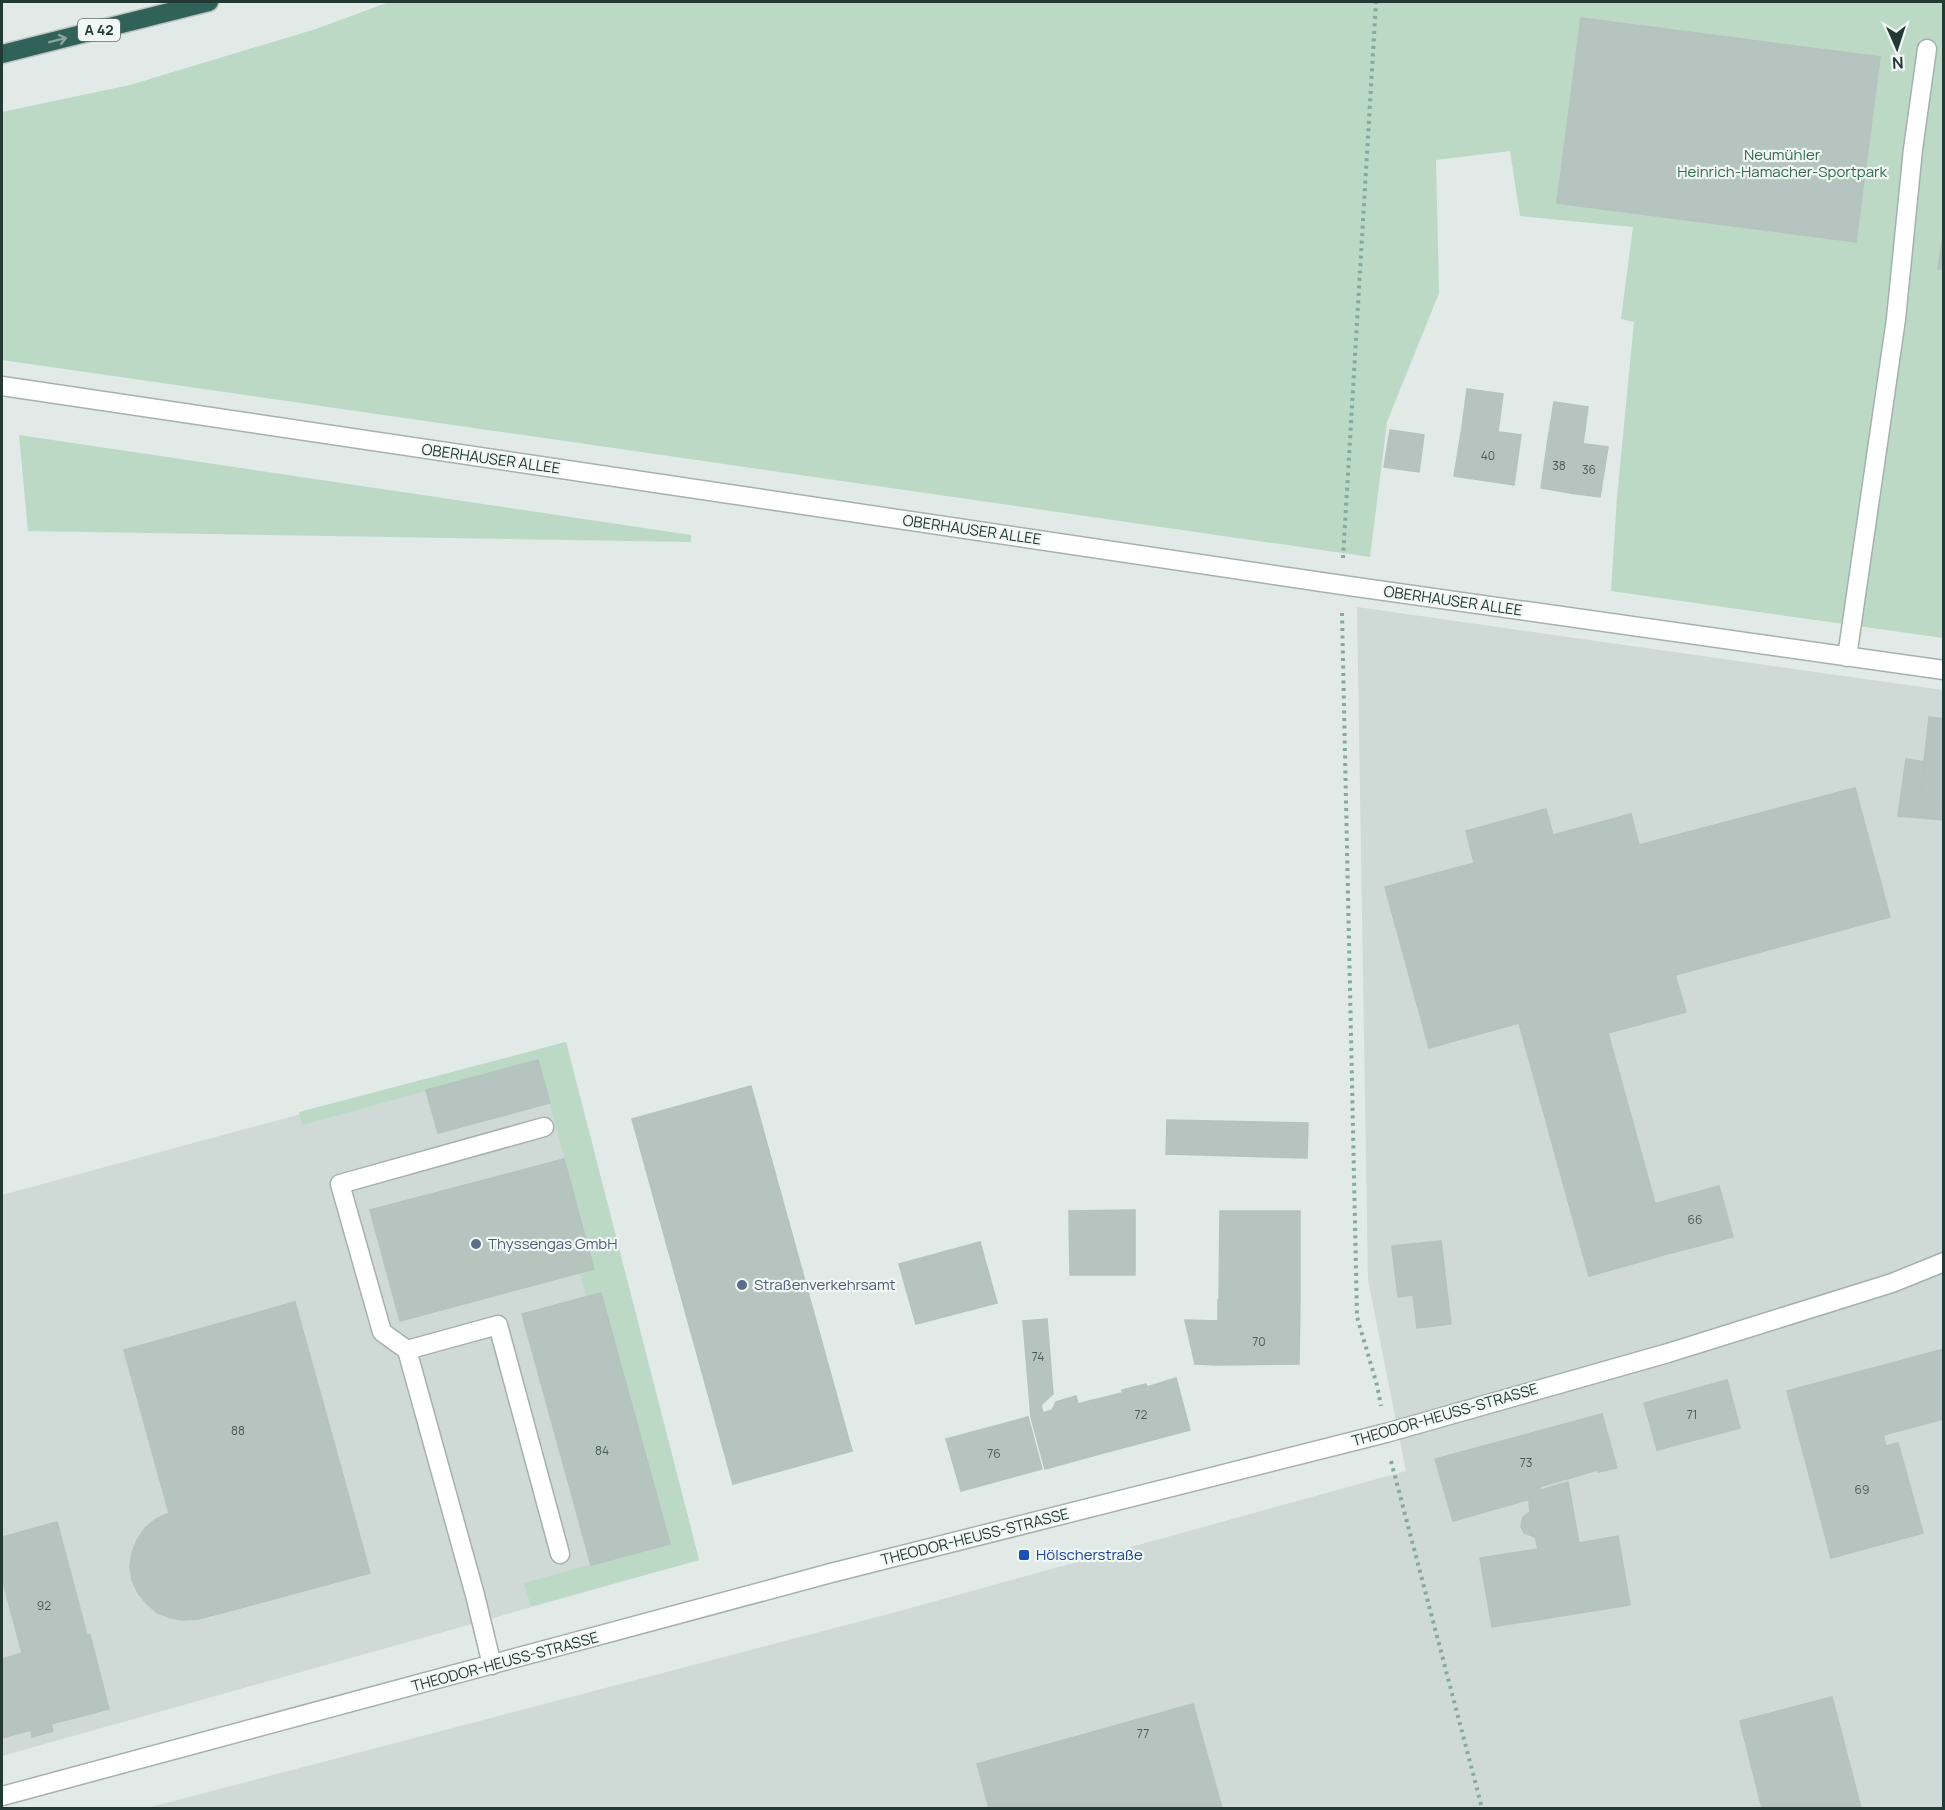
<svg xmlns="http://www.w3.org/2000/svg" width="1945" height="1810" font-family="Manrope,sans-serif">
  <rect width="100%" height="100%" fill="#e1eae6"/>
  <path fill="#cfd9d5" d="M1357 607 1943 690V1808H147L896 1612 1406 1471 1368 1280Z
    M566 1042 699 1560 2 1756V1195Z"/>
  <path fill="#bbd9c5" d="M389 2H1943V638L1611 591 1617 497 1634 322 1621 319 1633 227 1520 216 1510 151 1436 160 1439 293 1387 422 1370 557 2 360V112L130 85 316 29Z
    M19 435 691 535V542L28 531Z
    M566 1042 699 1560 531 1606 524 1583 670 1543 601 1293 586 1297 580 1272 594 1268 538 1060 302 1125 299 1112Z"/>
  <path fill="#b6c4bf" stroke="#b4c3bd" stroke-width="1.5" d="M1581 18 1880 57 1856 242 1557 203Z
    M1944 228V269H1938Z
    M1467 389 1503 394 1498 432 1462 427Z
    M1554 402 1588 407 1583 444 1548 439Z
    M1462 427 1521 435 1514 485 1454 476Z
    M1390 430 1424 435 1419 472 1384 467Z
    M1548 439 1578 443 1570 493 1541 488Z
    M1578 443 1608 447 1600 497 1570 493Z
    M1929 717 1944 719V802L1920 799Z
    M1906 759 1925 762 1920 799 1944 802V820L1898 816Z
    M1855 788 1890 917 1675 975 1686 1012 1608 1033 1655 1203 1575 1226 1519 1023 1429 1048 1385 887 1474 863 1466 831 1546 809 1553 835 1631 814 1639 845Z
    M538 1060 550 1103 438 1133 426 1090Z
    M751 1086 852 1451 733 1484 632 1119Z
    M1167 1120 1308 1123 1307 1158 1166 1154Z
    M564 1159 594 1269 400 1321 370 1210Z
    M1719 1186 1733 1237 1671 1253 1657 1203Z
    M1657 1203 1671 1253 1589 1276 1575 1226Z
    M1135 1210V1275H1070L1069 1211Z
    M1220 1211H1300V1301L1219 1300Z
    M1441 1241 1451 1324 1417 1328 1413 1295 1398 1297 1392 1246Z
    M980 1242 997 1303 916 1324 899 1264Z
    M601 1293 670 1544 591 1565 522 1314Z
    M1218 1300 1300 1301 1299 1364 1218 1365Z
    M295 1302 370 1573 199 1619 183 1620 171 1618 158 1613 147 1604 138 1593 132 1580 130 1567 132 1553 137 1540 145 1528 156 1519 169 1513 124 1350Z
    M1047 1319 1053 1394 1041 1405 1043 1413 1052 1410 1056 1402 1076 1396 1078 1404 1093 1400 1107 1452 1045 1469 1031 1417 1023 1321Z
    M1185 1320 1218 1321V1365L1195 1364Z
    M1944 1349V1419L1883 1435 1886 1446 1898 1443 1923 1533 1831 1558 1787 1391Z
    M1176 1378 1190 1430 1107 1452 1093 1400 1122 1393V1390L1146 1384 1147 1387Z
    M1727 1380 1740 1428 1657 1450 1644 1403Z
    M1602 1414 1617 1468 1598 1472V1470L1528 1490 1530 1499 1453 1521 1435 1459Z
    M1028 1417 1042 1469 961 1491 946 1439Z
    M1568 1482 1579 1543 1618 1536 1630 1605 1492 1627 1480 1558 1538 1549 1535 1537 1524 1533 1521 1527 1523 1517 1530 1512 1528 1490 1540 1487 1541 1490Z
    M57 1522 87 1635H90L109 1709 51 1724 53 1731 32 1737 31 1730 2 1738V1659L22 1653 2 1578V1537Z
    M1832 1697 1861 1808H1762L1740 1721Z
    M1193 1704 1222 1808H989L977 1764Z"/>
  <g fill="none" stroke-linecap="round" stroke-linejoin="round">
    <defs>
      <path id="minor" d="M2 386 1342 585 1944 670
        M1847 657 1896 319 1913 149 1927 49
        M407 1350 498 1325 560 1554
        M492 1665 475 1595 407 1350 382 1332 340 1184 544 1127
        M2 1796 831 1573 1386 1433 1668 1353 1892 1283 1944 1262"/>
      <path id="highway" d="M2 54 209 2"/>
    </defs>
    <use href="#minor" stroke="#a4b1ad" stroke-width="21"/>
    <use href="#highway" stroke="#bdc4c2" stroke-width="21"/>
    <path stroke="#84aaa0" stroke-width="4" stroke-dasharray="3 4.5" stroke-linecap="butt" d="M1343 558 1376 2
      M1342 613 1357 1317 1377 1385 1381 1406
      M1391 1461 1482 1808"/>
    <use href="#minor" stroke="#fff" stroke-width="18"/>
    <use href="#highway" stroke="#31625a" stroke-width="18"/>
  </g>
  <defs><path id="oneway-shaft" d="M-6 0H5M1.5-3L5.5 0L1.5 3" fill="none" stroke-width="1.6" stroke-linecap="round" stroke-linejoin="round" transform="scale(1.5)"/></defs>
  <use stroke="#87a59f" href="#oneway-shaft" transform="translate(58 40) rotate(-14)"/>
  <g fill="#5c6f8a" stroke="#f1f7f4" stroke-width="2">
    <circle cx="476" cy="1244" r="6"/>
    <circle cx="742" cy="1285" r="6"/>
  </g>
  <rect fill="#1a4fb4" stroke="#f1f7f4" stroke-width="2" x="1018" y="1549" width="12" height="12" rx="3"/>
  <g text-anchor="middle" stroke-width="4.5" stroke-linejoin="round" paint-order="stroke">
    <g font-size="12" fill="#485c57">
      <text x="1488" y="460">40</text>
      <text x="1559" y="470">38</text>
      <text x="1589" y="474">36</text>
      <text x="1695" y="1224">66</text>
      <text x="1259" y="1346">70</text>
      <text x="1038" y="1361">74</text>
      <text x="1141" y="1419">72</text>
      <text x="1692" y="1419">71</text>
      <text x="238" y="1435">88</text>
      <text x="602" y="1455">84</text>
      <text x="994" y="1458">76</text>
      <text x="1526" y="1467">73</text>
      <text x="1862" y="1494">69</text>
      <text x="44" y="1610">92</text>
      <text x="1143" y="1738">77</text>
    </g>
    <rect fill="#f1f7f4" stroke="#61726e" stroke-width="1.5" x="78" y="19" width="42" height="22" rx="4.5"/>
    <g font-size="14" font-weight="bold" fill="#233934">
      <text x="99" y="35">A 42</text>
    </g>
    <g font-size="15" fill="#316b4a" stroke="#f1f7f4">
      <text x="1782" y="160">Neumühler<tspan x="1782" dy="17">Heinrich-Hamacher-Sportpark</tspan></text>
    </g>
    <g font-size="15" fill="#233934" stroke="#f1f7f4">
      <text transform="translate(491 459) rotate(8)" y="5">OBERHAUSER ALLEE</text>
      <text transform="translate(972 530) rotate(8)" y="5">OBERHAUSER ALLEE</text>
      <text transform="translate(1453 601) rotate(8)" y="5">OBERHAUSER ALLEE</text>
      <text transform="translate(1445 1415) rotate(-16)" y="5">THEODOR-HEUSS-STRASSE</text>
      <text transform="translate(975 1537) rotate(-14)" y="5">THEODOR-HEUSS-STRASSE</text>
      <text transform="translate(505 1662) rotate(-15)" y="5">THEODOR-HEUSS-STRASSE</text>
    </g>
    <g font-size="15" fill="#4e5e75" stroke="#f1f7f4" text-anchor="start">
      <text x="488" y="1249">Thyssengas GmbH</text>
      <text x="754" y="1290">Straßenverkehrsamt</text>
    </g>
    <g font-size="15" fill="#164399" stroke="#f1f7f4" text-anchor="start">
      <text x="1036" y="1560">Hölscherstraße</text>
    </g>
  </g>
  <rect width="1945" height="1810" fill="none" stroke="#233934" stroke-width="6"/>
  <g transform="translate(1897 48) rotate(177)" stroke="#f1f7f4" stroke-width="4.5" paint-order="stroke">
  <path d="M0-4.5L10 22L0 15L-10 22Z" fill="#233934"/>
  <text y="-9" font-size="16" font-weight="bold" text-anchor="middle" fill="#233934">N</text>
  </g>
</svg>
